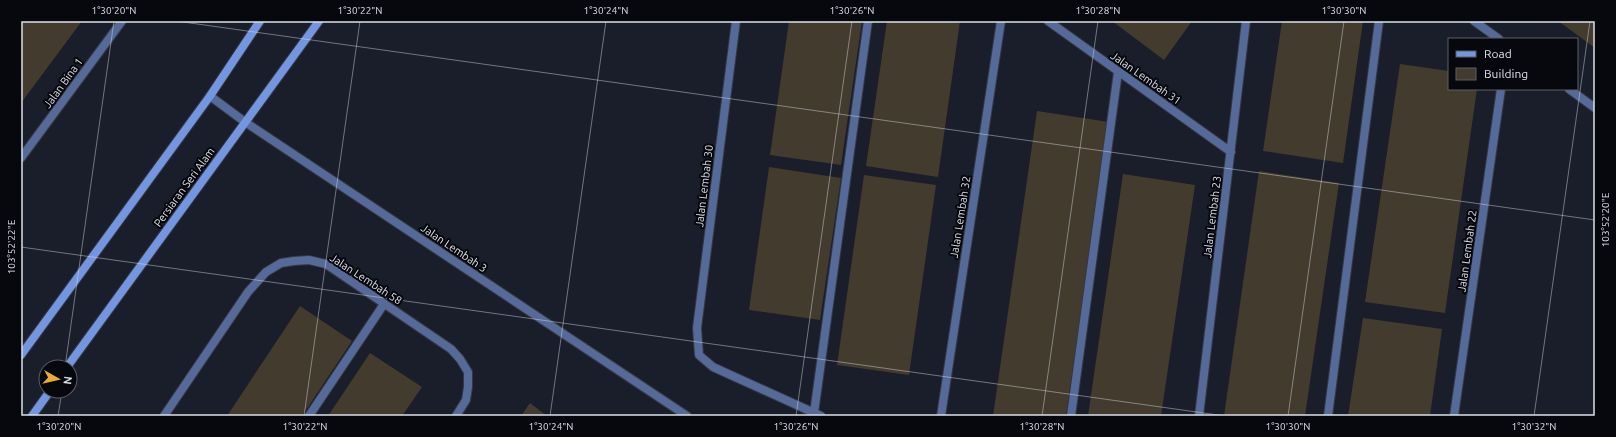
<svg xmlns="http://www.w3.org/2000/svg" width="1616" height="437" font-family="Ubuntu,sans-serif">
  <rect width="100%" height="100%" fill="#191e2a"/>
  <path fill="#433b2e" d="M21 21H82L21 103Z
    M789 21H862L841 165 770 155Z
    M887 21H960L938 177 866 166Z
    M1112 21H1192L1164 60Z
    M1282 21H1363L1343 163 1263 151Z
    M1558 21H1595V48L1569 29Z
    M1400 64 1449 71V89H1477L1445 313 1365 302Z
    M1037 111 1109 122 1081 312 1066 416H993Z
    M769 167 841 178 820 320 749 310Z
    M1259 171 1339 183 1305 416H1224Z
    M1123 174 1195 185 1161 416H1088Z
    M864 175 936 185 909 375 837 365Z
    M300 306 352 341 302 416H227Z
    M1363 318 1442 329 1430 416H1348Z
    M370 353 422 387 402 416H328Z
    M530 403 547 416H521Z"/>
  <g fill="none" stroke-linecap="round" stroke-linejoin="round">
    <defs>
      <path id="service" d="M814 413 868 21
        M309 416 384 304
        M1071 416 1118 72
        M1328 416 1379 21"/>
      <path id="minor" d="M736 21 697 328 699 355 713 367 821 416
        M1048 21 1231 152
        M1474 21 1499 39
        M1569 89 1595 108
        M210 96 245 122 687 416
        M21 158 122 21
        M164 416 248 292 266 272 281 263 294 261 309 260 326 264 451 349 460 359 468 372V387L466 400 456 416
        M941 416 1001 21
        M1199 416 1246 21
        M1454 416 1501 89"/>
      <path id="secondary" d="M21 355 210 96 260 21
        M67 367 319 21
        M32 416 50 391"/>
    </defs>
    <use href="#service" stroke="#343945" stroke-width="10"/>
    <use href="#minor" stroke="#343945" stroke-width="10"/>
    <use href="#secondary" stroke="#343945" stroke-width="10"/>
    <use href="#service" stroke="#556a98" stroke-width="8"/>
    <use href="#minor" stroke="#556a98" stroke-width="8"/>
    <use href="#secondary" stroke="#7495df" stroke-width="8"/>
  </g>
  <path fill="none" stroke="#dce0e8" stroke-width="1" stroke-opacity="0.45" d="M176 21 1595 220M21 247 1225 416M65 367 114 21M58 416 62 391M304 416 360 21M550 416 606 21M796 416 852 21M1042 416 1098 21M1288 416 1344 21M1534 416 1590 21"/>
  <g text-anchor="middle" stroke-width="4" stroke-linejoin="round" paint-order="stroke">
    <g font-size="11" fill="#dce0e8" stroke="#07080d">
      <text transform="translate(1146 78) rotate(35)" y="4">Jalan Lembah 31</text>
      <text transform="translate(63 83) rotate(-54)" y="4">Jalan Bina 1</text>
      <text transform="translate(704 186) rotate(-83)" y="4">Jalan Lembah 30</text>
      <text transform="translate(184 187) rotate(-54)" y="4">Persiaran Seri Alam</text>
      <text transform="translate(960 217) rotate(-81)" y="4">Jalan Lembah 32</text>
      <text transform="translate(1212 217) rotate(-83)" y="4">Jalan Lembah 23</text>
      <text transform="translate(454 248) rotate(34)" y="4">Jalan Lembah 3</text>
      <text transform="translate(1467 251) rotate(-82)" y="4">Jalan Lembah 22</text>
      <text transform="translate(366 279) rotate(33)" y="4">Jalan Lembah 58</text>
    </g>
  </g>
  <rect width="1616" height="437" fill="none" stroke="#07080d" stroke-width="44"/>
  <rect x="1448" y="38" width="130" height="52" fill="#07080d" stroke="#5c5e65"/>
  <rect x="1456" y="51" width="20" height="6" fill="#7495df" stroke="#5c5e65"/>
  <text x="1484" y="58" font-size="12" fill="#dce0e8">Road</text>
  <rect x="1456" y="68" width="20" height="12" fill="#433b2e" stroke="#5c5e65"/>
  <text x="1484" y="78" font-size="12" fill="#dce0e8">Building</text>
  <g transform="translate(58 379) rotate(98)"><circle r="19" fill="#07080d" stroke="#5c5e65"/>
  <path d="M0-3L7 15L0 10L-7 15Z" fill="#eaaa38"/>
  <text y="-6" font-size="11" font-weight="bold" text-anchor="middle" fill="#dce0e8">N</text>
  </g>
  <rect x="22" y="22" width="1572" height="393" fill="none" stroke="#dce0e8" stroke-width="1.5"/>
  <g font-size="10" text-anchor="middle" fill="#dce0e8">
    <text x="114" y="14">1°30'20"N</text>
    <text x="360" y="14">1°30'22"N</text>
    <text x="606" y="14">1°30'24"N</text>
    <text x="852" y="14">1°30'26"N</text>
    <text x="1098" y="14">1°30'28"N</text>
    <text x="1344" y="14">1°30'30"N</text>
    <text transform="translate(1605 220) rotate(-90)" y="4">103°52'20"E</text>
    <text transform="translate(11 247) rotate(-90)" y="4">103°52'22"E</text>
    <text x="59" y="430">1°30'20"N</text>
    <text x="305" y="430">1°30'22"N</text>
    <text x="551" y="430">1°30'24"N</text>
    <text x="796" y="430">1°30'26"N</text>
    <text x="1042" y="430">1°30'28"N</text>
    <text x="1288" y="430">1°30'30"N</text>
    <text x="1534" y="430">1°30'32"N</text>
  </g>
</svg>
